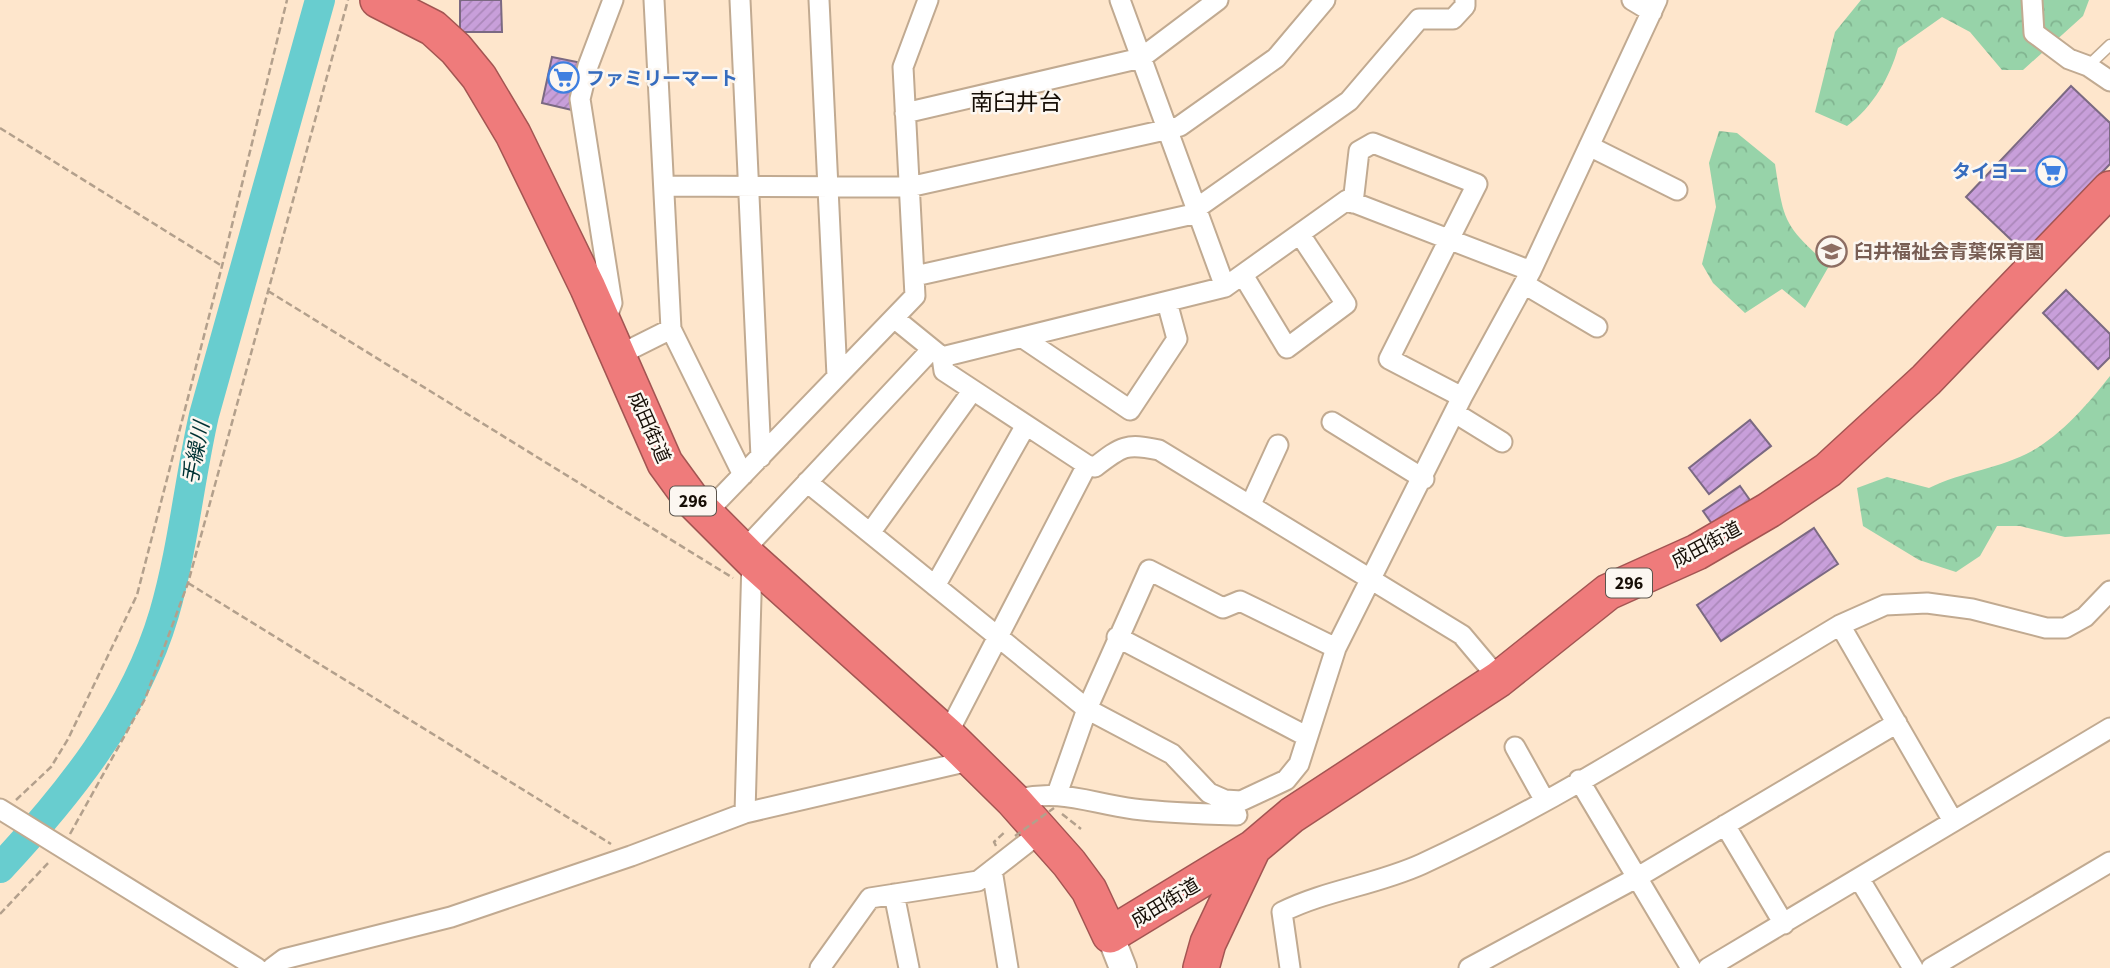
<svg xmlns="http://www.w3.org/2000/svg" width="2110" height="968" font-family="'Source Sans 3','Noto Sans JP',sans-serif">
  <defs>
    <pattern id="forest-crowns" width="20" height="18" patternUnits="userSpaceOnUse" patternTransform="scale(1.75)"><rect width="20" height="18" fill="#97d3a9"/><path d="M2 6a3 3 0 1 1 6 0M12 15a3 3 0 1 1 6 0" fill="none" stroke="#81b490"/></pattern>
    <pattern id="building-hatch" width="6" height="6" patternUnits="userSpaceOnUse" patternTransform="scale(1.75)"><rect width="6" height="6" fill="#c89fda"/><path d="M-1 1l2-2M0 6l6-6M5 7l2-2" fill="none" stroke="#ab88ba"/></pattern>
  </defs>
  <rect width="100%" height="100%" fill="#fee6cc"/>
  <path fill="url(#forest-crowns)" d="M1861 0H2089L2083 16 2023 70H2002L1970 32 1942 17 1898 48C1890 77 1873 107 1847 126L1815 112 1835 32Z
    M1719 131 1737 133 1775 164C1784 224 1784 225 1829 266L1805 308 1782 289 1745 313 1713 283 1702 264 1716 207 1709 163Z
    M2110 376V534L2065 537 2020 526H1997L1980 556 1956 572 1919 560 1863 526 1857 488 1887 477 1929 488C1961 472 2002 468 2032 451 2062 434 2089 403 2110 376Z"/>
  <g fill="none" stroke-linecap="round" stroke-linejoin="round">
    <path stroke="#68cdcf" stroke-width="30" d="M0 868C68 795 135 712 164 614 183 549 189 481 204 415L320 0"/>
  </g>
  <path fill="url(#building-hatch)" stroke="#7b6982" stroke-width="2" d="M460 0H501L502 32H460Z
    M552 57 582 63 572 110 542 103Z
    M2071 86 2110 123V164L2025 253 1966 197Z
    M2066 290 2110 334V357L2098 369 2043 313Z
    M1750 420 1771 446 1709 494 1689 468Z
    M1740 486 1752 503 1715 528 1703 511Z
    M1814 528 1838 564 1721 641 1697 605Z"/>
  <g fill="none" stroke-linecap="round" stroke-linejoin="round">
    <defs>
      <path id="lane" d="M2088 66 2110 45"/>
      <path id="street" d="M654 0 671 329 743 475
        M740 0 761 457
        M819 0 837 376
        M1120 0 1225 287
        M1632 0 1652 12
        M2032 0 2034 33 2069 59 2088 66 2110 81
        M905 113 1141 58 1218 0
        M1589 146 1677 190
        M664 186 909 187 1165 130 1180 126 1276 58 1325 0
        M1353 203 1359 151 1373 143 1477 184 1389 359 1462 397
        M1197 208 1349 101 1419 19H1453L1465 6V0
        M1243 275 1287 348 1346 304 1301 236
        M915 276 1198 213
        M1524 284 1597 327
        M894 318 942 357 1225 287 1347 200 1531 271
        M605 322 612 303 580 99 588 66 613 0
        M1023 338 1130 410 1177 339 1167 302
        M619 355 671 329
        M942 357 944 371 1087 465 947 735
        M1455 413 1502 442
        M1332 422 1424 479
        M1087 465 1095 467C1122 446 1126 443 1159 450L1462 635 1499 679
        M807 482 1087 709 1172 754 1209 793 1225 800 1241 801 1286 780 1299 764 1336 648 1462 397 1531 271 1657 0
        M1251 504 1278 445
        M704 515 915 296 903 67 928 0
        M870 533 973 390
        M743 551 932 349
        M935 586 1026 425
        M1840 625 1953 821
        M1117 637 1306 736
        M1515 747 1545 801
        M1579 780 1691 968
        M1057 794 1087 709 1149 570 1223 608 1240 601 1336 648
        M1013 800C1061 788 1088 803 1134 809 1168 813 1203 814 1237 815
        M0 809 257 968
        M745 813 752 560
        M1725 825 1784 924
        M992 870 1008 968
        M1860 880 1913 968
        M894 894 909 968
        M272 968 284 959 451 917 631 856 745 813 973 760
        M820 968 870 898 978 881 1041 832
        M1290 968 1282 912C1326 890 1376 885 1422 864 1567 797 1703 707 1840 625L1885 605 1927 603 1972 609 2046 628H2065L2085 617 2110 591
        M1469 968 1638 877 1897 723
        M1708 968 2110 728
        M1931 968 2110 862"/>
      <path id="secondary" d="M1110 935 1123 968"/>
      <path id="highway" d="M378 0 433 28 456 49 479 77 513 134 588 288 665 463 692 500 752 560 947 735 1013 800 1069 863 1089 890 1110 935 1253 848 1292 815 1499 679 1608 592 1697 552 1769 510 1828 470 1926 380 2110 189
        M1201 968 1208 943 1253 848"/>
    </defs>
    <use href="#lane" stroke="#c1aa91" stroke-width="13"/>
    <use href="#street" stroke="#c1aa91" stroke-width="23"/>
    <use href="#secondary" stroke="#c1aa91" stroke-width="30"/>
    <use href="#highway" stroke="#a35552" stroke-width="38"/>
    <path stroke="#b3a08c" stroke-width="2.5" stroke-dasharray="7 3.5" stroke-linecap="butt" d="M0 128 222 266
      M268 291 733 578
      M188 583 611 844
      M16 800 51 767 68 739 137 595 222 266 287 0
      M1062 814 1081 829
      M70 834 145 699 188 583 348 0
      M996 846 994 842 1006 831
      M0 914 50 861"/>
    <use href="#lane" stroke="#fff" stroke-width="10"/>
    <use href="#street" stroke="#fff" stroke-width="19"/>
    <use href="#secondary" stroke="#fff" stroke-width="26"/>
    <use href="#highway" stroke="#ef7b7b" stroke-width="35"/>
    <path stroke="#b3a08c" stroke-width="2.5" stroke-dasharray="7 3.5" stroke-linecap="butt" d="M1015 836 1054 808"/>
  </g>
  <defs>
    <symbol id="supermarket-ring" viewBox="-11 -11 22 22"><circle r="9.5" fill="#fcf7f1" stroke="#3f7fe0" stroke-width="1.5"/><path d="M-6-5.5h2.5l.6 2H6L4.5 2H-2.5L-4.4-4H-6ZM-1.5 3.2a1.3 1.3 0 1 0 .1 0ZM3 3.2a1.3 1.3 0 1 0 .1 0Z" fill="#3f7fe0"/></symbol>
    <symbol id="school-ring" viewBox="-11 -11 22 22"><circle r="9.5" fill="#fcf7f1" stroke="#8d6e63" stroke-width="1.5"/><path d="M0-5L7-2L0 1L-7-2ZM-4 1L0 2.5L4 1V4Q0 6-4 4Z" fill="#8d6e63"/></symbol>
  </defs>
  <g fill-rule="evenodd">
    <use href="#supermarket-ring" x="546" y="60" width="35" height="35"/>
    <use href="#supermarket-ring" x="2034" y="154" width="35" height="35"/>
    <use href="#school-ring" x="1814" y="234" width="35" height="35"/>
  </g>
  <g text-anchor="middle" stroke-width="5" stroke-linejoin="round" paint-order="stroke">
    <g fill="#fcf7f1" stroke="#5b544c" stroke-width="2">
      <rect x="670" y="486.5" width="46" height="29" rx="5"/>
      <rect x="1606" y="568.5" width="46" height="29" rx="5"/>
    </g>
    <g font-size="18" font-weight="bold" fill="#160e06">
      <text x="693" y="507">296</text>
      <text x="1629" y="589">296</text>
    </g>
    <g font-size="19" font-weight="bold" fill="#366cbe" stroke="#fcf7f1" text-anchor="start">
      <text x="586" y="85">ファミリーマート</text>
      <text x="2028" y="178" text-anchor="end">タイヨー</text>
    </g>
    <g font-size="19" font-weight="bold" fill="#785e54" stroke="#fcf7f1" text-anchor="start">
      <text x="1854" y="258">臼井福祉会青葉保育園</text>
    </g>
    <g font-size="19" fill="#160e06" stroke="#fcf7f1">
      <text transform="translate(650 427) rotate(66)" y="7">成田街道</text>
      <text transform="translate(1706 544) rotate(-28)" y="7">成田街道</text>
      <text transform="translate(1165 902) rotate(-31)" y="7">成田街道</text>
    </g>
    <g font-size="21" font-style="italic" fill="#003234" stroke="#fcf7f1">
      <text transform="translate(196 453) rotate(-79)" y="7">手繰川</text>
    </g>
    <g font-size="23" fill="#160e06" stroke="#fcf7f1">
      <text x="1016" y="110">南臼井台</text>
    </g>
  </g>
</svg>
